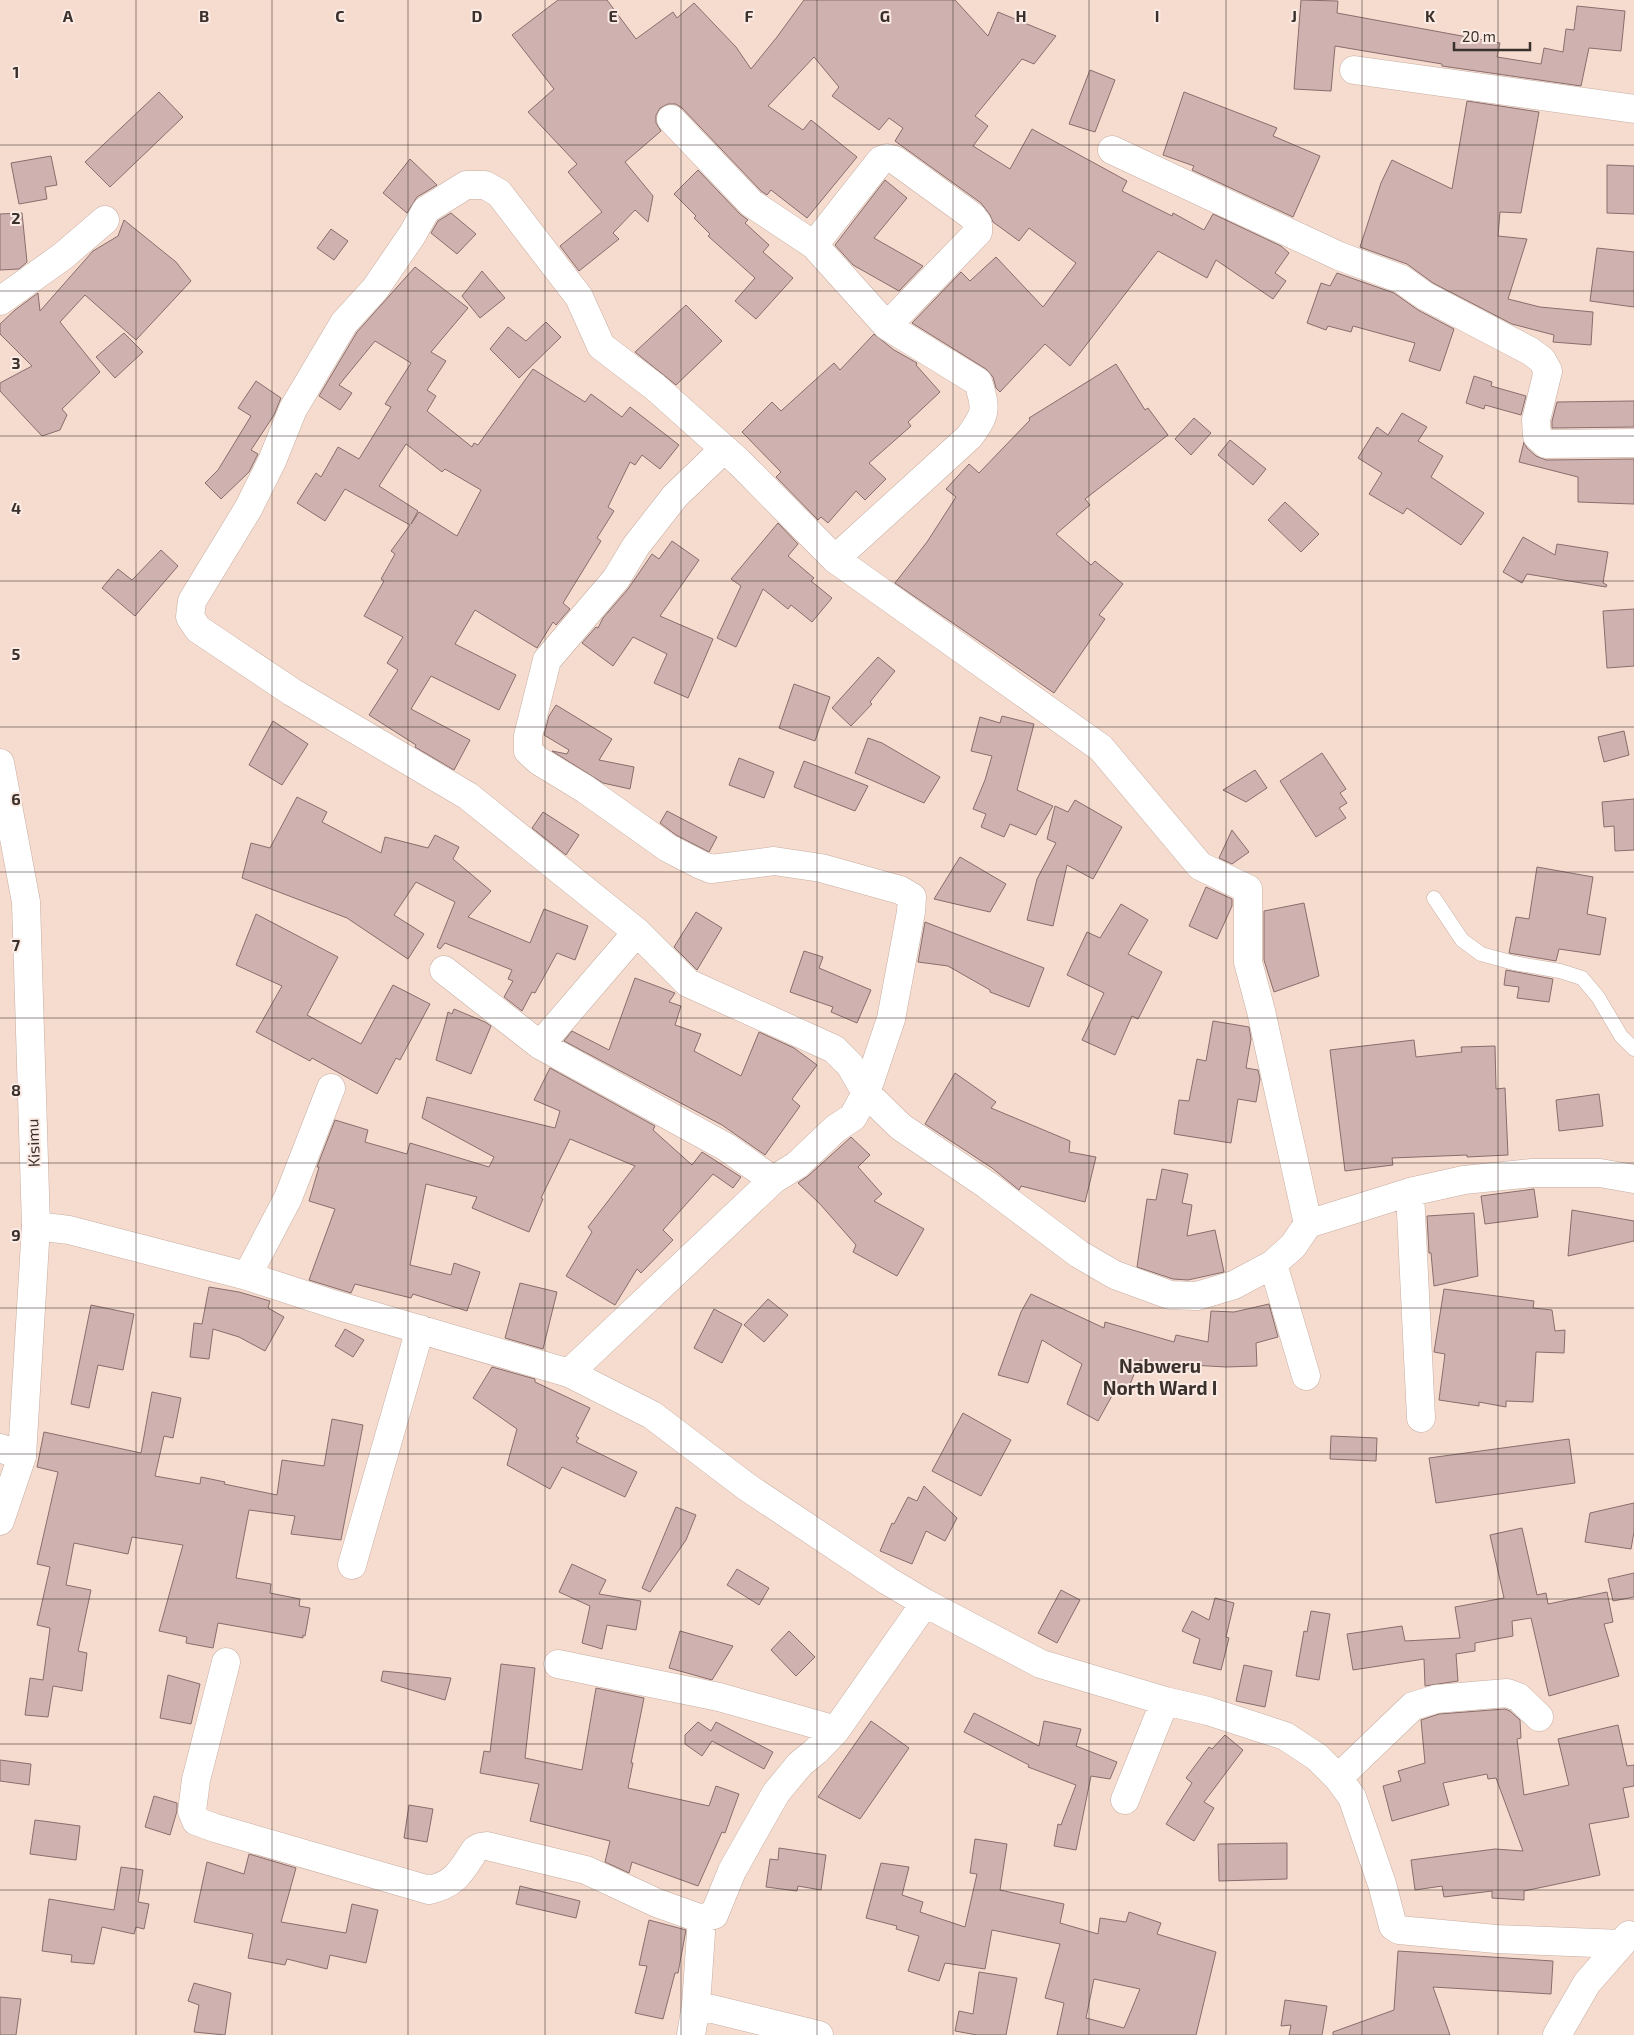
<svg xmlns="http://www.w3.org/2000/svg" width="1634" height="2035" font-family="'Exo 2',sans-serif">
  <rect width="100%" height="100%" fill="#f6dbcf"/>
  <path fill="#cfb2b0" stroke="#886e6c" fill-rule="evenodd" d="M558 0H607L636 39 673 12 677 18 694 3 736 47 751 69 777 37 804 0H955L988 36 998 12 1056 36 1034 64 1022 59 975 116 988 126 973 146 1010 169 1032 129 1127 181 1122 191 1172 216 1173 213 1204 230 1213 214 1281 246 1289 253 1275 273 1286 281 1273 299 1216 260 1207 278 1158 251 1070 366 1045 344 1000 392 996 388 993 377 986 369 912 323 961 272 970 281 996 257 1043 307 1076 263 1029 228 1019 241 993 222 990 215 981 203 895 141 903 128 889 118 879 130 832 96 839 87 814 57 768 106 803 130 811 120 857 157 807 218 771 190 767 195 761 191 682 108 676 104H668L660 108 656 115V123L661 131 625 162 653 196 648 222 635 210 613 233 619 239 579 271 560 246 602 212 568 172 577 164 528 112 554 89 512 35Z
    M1301 0 1338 1 1337 13 1500 43 1497 57 1541 64 1544 48 1563 52 1566 29 1574 30 1577 6 1625 11 1621 51 1589 48 1581 86 1442 66V64L1335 46 1331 91 1294 89Z
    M1090 70 1115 80 1095 132 1069 124Z
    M159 92 183 117 110 187 85 162Z
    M1184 92 1277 128 1273 136 1320 156 1293 217 1192 170 1194 166 1163 155Z
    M1467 101 1539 112 1521 213 1500 212 1498 236 1527 239 1508 299 1540 307 1593 312 1591 345 1553 342 1554 335 1512 324 1433 283 1407 264 1360 247 1381 183 1392 160 1452 189Z
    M51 156 57 185 45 187 47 199 19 204 11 163Z
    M410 159 437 185 417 197 407 213 383 193Z
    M1607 165 1634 166V214L1607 213Z
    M698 170 740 214 748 220 745 223 769 245 763 252 793 278 756 319 735 301 755 278 708 236 710 234 694 218 696 216 674 194Z
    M885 180 907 198 874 238 923 266 899 291 853 265 835 245Z
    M22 213 27 262 19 269 0 270V214Z
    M451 213 476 234 457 254 431 233 438 221Z
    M124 220 176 262 191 281 136 340 85 295 60 322 100 372 62 409 67 415 60 430 42 436 0 391V383L32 366 0 334V324L15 310 38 293 40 311 93 251 118 236Z
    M331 229 348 241 334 260 317 248Z
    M1597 248 1634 252V307L1590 301Z
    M415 267 468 308 431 352 446 361 427 390 436 396 427 411 472 447 474 443 478 445 533 369 585 402 591 394 622 417 630 407 679 445 660 469 642 455 635 465 630 462 608 507 614 511 597 538 601 541 563 603 570 609 556 625 553 622 537 648 475 610 455 644 516 675 499 710 431 676 411 709 470 740 454 770 415 747 416 745 369 715 398 670 387 663 403 637 364 616 384 581 381 579 395 554 391 551 410 525 345 489 325 521 297 503 316 473 321 477 338 447 359 459 391 407 385 404 411 363 375 341 339 385 352 393 340 410 319 396 357 332ZM406 444 442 472 445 469 481 490 457 536 419 512 411 524 418 511 379 486Z
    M482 271 505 298 480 318 462 296Z
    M1337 273 1394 293 1418 310 1454 329 1440 371 1409 361 1415 343 1353 326 1351 332 1328 326 1326 330 1307 323 1321 283 1330 286Z
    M686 305 722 341 676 385 635 352Z
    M546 322 561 337 519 378 490 349 508 327 526 341Z
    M124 333 143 352 115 378 96 357Z
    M874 334 894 350 917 363 916 365 940 392 908 422 911 426 869 463 886 479 865 500 856 491 828 523 821 517 818 520 776 477 781 472 742 432 772 402 781 411 834 363 840 370Z
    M1116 364 1145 410 1148 408 1168 435 1085 499 1090 505 1056 534 1091 565 1095 561 1123 584 1099 615 1105 619 1054 693 895 583 927 542 956 497 946 489 969 464 979 473 1030 420 1029 418Z
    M1474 376 1492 382 1491 386 1526 396 1521 415 1485 405 1484 409 1466 403Z
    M256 381 281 398 274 415 251 450 258 454 249 472 221 499 205 483 218 470 251 416 238 408Z
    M1634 401V427L1552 428V421L1557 402Z
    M1402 413 1427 427 1418 441 1443 456 1431 477 1484 513 1461 545 1407 508 1403 514 1369 494 1382 473 1358 458 1377 427 1388 435Z
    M1194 418 1211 433 1191 455 1175 439Z
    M1230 440 1266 469 1253 485 1218 455Z
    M1524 442 1527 448 1536 456 1546 460 1634 459V504L1578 502V477L1519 462Z
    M1285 502 1319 534 1301 552 1268 520Z
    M778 523 798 544 788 556 814 578 811 581 832 598 812 622 791 605 788 609 763 589 736 647 717 638 741 586 731 579Z
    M1523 537 1555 555 1557 544 1608 552 1603 583 1607 585 1606 587 1527 574 1522 583 1503 572Z
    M672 541 699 560 660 616 713 639 688 698 654 683 667 654 633 637 613 666 582 643 596 627 598 628 603 618 628 589 652 554 659 559Z
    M161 550 178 566 135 616 102 588 118 569 132 580Z
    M1634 609V666L1607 668 1603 611Z
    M878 657 895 671 870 702 872 704 851 726 832 708Z
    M794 684 830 697 815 741 779 728Z
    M556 705 612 739 599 760 634 767 630 789 603 783 552 751 567 754 569 750 544 735 549 716Z
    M1002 716 1034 724 1017 790 1053 806 1036 835 1010 824 1004 837 981 827 986 814 973 809 985 780 992 756 971 751 980 717 1000 723Z
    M273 721 308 744 282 785 249 765Z
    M1624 731 1629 755 1604 762 1598 737Z
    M868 738 882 743 940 777 924 803 855 773Z
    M1322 753 1346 789 1340 793 1347 803 1339 808 1346 818 1316 837 1280 781Z
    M739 758 774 772 764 798 729 785Z
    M804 761 868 786 855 811 794 787Z
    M1255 770 1267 788 1246 802 1223 790Z
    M297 797 327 812 322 822 381 853 385 837 428 848 435 835 459 847 453 859 491 891 468 917 530 943 544 909 588 926 575 960 557 953 535 993 532 992 522 1011 504 997 513 981 508 979 512 970 445 943 440 949 437 947 455 902 416 882 394 915 424 934 408 959 347 918 242 878 251 843 270 848Z
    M1634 799V850L1615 851 1614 826 1604 827 1602 802Z
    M1075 800 1122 827 1093 879 1067 865 1053 926 1027 920 1037 879 1056 843 1047 839 1055 806 1068 812Z
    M667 811 717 837 709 852 676 835 660 823Z
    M543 812 579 835 566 855 532 828Z
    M1232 830 1249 852 1232 864 1219 858Z
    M960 857 1006 884 990 912 934 899Z
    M1537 867 1593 877 1587 914 1606 918 1600 955 1559 949 1556 961 1509 953 1516 917 1529 919Z
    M1206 887 1232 899V906L1217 939 1189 926Z
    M1304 903 1319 976 1274 992 1264 960V911Z
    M1121 904 1148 920 1128 954 1162 972 1138 1019 1132 1016 1115 1055 1082 1040 1104 993 1067 975 1087 932 1100 938Z
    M696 912 722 928 697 970 674 947Z
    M256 914 338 957 307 1015 361 1044 393 985 430 1004 400 1060 396 1058 377 1094 312 1058 310 1061 256 1032 282 986 236 965Z
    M925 922 1044 968 1029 1007 990 992V990L948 966 918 962Z
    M804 951 823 957 819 968 871 990 857 1023 831 1012 833 1007 790 992Z
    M1506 970 1553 979 1549 1002 1517 998 1519 987 1504 985Z
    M635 978 675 993 669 1002 681 1006 675 1025 701 1034 694 1051 741 1076 759 1032 794 1048 817 1065 792 1099 800 1106 765 1155 722 1125 564 1041 572 1031 609 1050Z
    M454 1009 485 1022 491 1026 471 1074 436 1060 448 1012 452 1014Z
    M1213 1021 1249 1027 1251 1039 1246 1068 1258 1070 1260 1079 1256 1102 1238 1099 1231 1143 1174 1134 1179 1100 1189 1101 1197 1059 1206 1061Z
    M1414 1040 1416 1057 1462 1052 1461 1047 1495 1046 1496 1089 1505 1088 1508 1155 1467 1157V1155L1392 1158 1393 1165 1345 1171 1330 1050Z
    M550 1068 655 1126 653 1130 692 1165 702 1152 741 1177 733 1188 713 1174 663 1230 673 1240 641 1273 637 1269 615 1305 566 1276 592 1232 588 1227 635 1166 570 1139 541 1198 543 1199 529 1232 472 1208 477 1197 426 1184 410 1265 451 1275 454 1263 480 1272 467 1311 413 1294 411 1298 355 1284 351 1293 309 1280 335 1209 309 1201 319 1167H317L335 1120 368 1130 365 1142 407 1154 410 1143 489 1167 494 1157 422 1118 427 1097 555 1128 560 1111 534 1100Z
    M955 1073 996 1102 991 1108 1070 1141 1069 1152 1096 1157 1085 1202 1021 1186 1019 1190 992 1168 925 1124Z
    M1599 1094 1603 1126 1559 1131 1556 1100Z
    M851 1137 870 1155 858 1167 882 1194 874 1201 924 1229 897 1276 853 1252 856 1245 820 1204 798 1183 808 1176Z
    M1162 1169 1188 1174 1182 1203 1192 1205 1187 1236 1215 1230 1224 1272 1188 1280 1173 1279 1137 1267 1147 1199 1156 1200Z
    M1534 1189 1538 1217 1485 1224 1481 1196Z
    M1572 1210 1634 1221V1241L1568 1256Z
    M1474 1213 1478 1276 1434 1286 1431 1253H1429L1427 1216Z
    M520 1283 557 1292 543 1349 505 1338Z
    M209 1287 239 1292 270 1301 268 1308 284 1317 265 1351 239 1337 213 1329 209 1359 190 1357 194 1323 202 1324Z
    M1444 1289 1534 1301 1533 1308 1552 1310 1555 1331 1565 1330 1564 1353 1536 1352 1533 1402 1506 1401V1407L1479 1402V1406L1439 1400 1445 1354 1434 1352Z
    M1031 1294 1104 1328 1105 1322 1174 1342 1176 1335 1208 1342 1211 1311 1234 1312 1269 1304 1278 1337 1256 1343 1257 1366 1226 1367 1191 1365 1190 1369 1140 1360 1128 1389 1118 1385 1098 1421 1067 1404 1082 1364 1042 1340 1028 1383 998 1375 1021 1312Z
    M768 1299 788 1315 764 1342 744 1325Z
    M91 1305 134 1314 123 1370 98 1365 89 1408 71 1404Z
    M714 1309 742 1324 722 1363 694 1348Z
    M345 1329 364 1340 353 1357 335 1346Z
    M492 1367 535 1379V1382L590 1408 576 1436 579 1438 576 1442 637 1472 625 1497 562 1467 550 1489 507 1465 517 1429 473 1398Z
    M152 1392 181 1398 173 1438 164 1436 155 1476 200 1484 201 1477 225 1482 224 1484 277 1495 282 1460 324 1466 332 1419 363 1425 341 1540 291 1534 295 1516 249 1510 236 1578 271 1584 270 1593 300 1599 299 1606 310 1608 305 1636 303 1635V1638L218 1623 213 1648 186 1643 187 1637 159 1631 183 1545 132 1537 128 1554 74 1543 66 1585 91 1590 78 1651 87 1653 82 1691 53 1686 48 1717 25 1715 30 1678 43 1680 50 1628 37 1625 50 1567 37 1564 58 1472 37 1467 44 1432 141 1453Z
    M963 1413 1011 1440 981 1496 932 1471Z
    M1331 1436 1377 1438 1376 1461 1330 1459Z
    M1569 1439 1575 1483 1436 1503 1429 1458Z
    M924 1486 957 1518 945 1541 926 1531 912 1564 880 1551 892 1523 894 1524 908 1497 917 1501Z
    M1634 1503V1532L1631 1549 1585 1542 1590 1513Z
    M676 1507 696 1515 686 1540 650 1592 642 1588Z
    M1522 1528 1537 1595 1546 1593 1548 1604 1607 1592 1613 1622 1604 1624 1619 1676 1549 1696 1531 1618 1512 1621 1513 1636 1475 1643V1651L1456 1654 1458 1681 1425 1686 1424 1659 1353 1670 1347 1634 1402 1626 1405 1641 1460 1638 1455 1607 1504 1598 1490 1535Z
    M572 1564 606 1580 599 1594 641 1601 636 1630 607 1625 602 1649 582 1643 590 1606 559 1592Z
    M737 1569 769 1588 759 1605 727 1585Z
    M1634 1573V1597L1613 1601 1608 1579Z
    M1061 1590 1080 1600 1057 1643 1038 1633Z
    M1215 1598 1234 1603 1226 1637 1229 1638 1221 1670 1193 1663 1200 1639 1182 1631 1192 1611 1209 1620Z
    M1311 1611 1330 1614 1319 1680 1296 1676 1304 1631 1307 1632Z
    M680 1631 733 1646 712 1680 669 1668Z
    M789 1631 815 1657 796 1676 771 1650Z
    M501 1664 535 1668 525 1758 582 1770 596 1688 644 1698 631 1763H633L628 1788 709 1806 716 1786 739 1794 725 1833 722 1832 698 1886 632 1862 629 1873 605 1862 610 1841 530 1821 539 1784 480 1773 484 1751 490 1752Z
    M1244 1665 1272 1671 1265 1707 1236 1701Z
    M383 1671 451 1678 445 1700 381 1681Z
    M168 1675 200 1684 191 1724 160 1718Z
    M1505 1709 1510 1711 1520 1720 1521 1738 1517 1739 1524 1795 1569 1785 1558 1739 1618 1725 1627 1766 1634 1765V1786L1623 1788 1629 1817 1589 1824 1600 1875 1524 1891V1900L1492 1898V1891L1444 1897 1442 1886 1415 1890 1411 1860 1495 1849 1523 1851 1496 1778 1488 1779 1487 1774 1443 1783 1449 1805 1392 1821 1383 1786 1401 1781 1398 1771 1425 1763 1421 1720 1439 1714Z
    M974 1713 1039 1746 1044 1721 1081 1729 1076 1746 1117 1762 1110 1779 1091 1776 1076 1850 1054 1846 1058 1824 1061 1825 1076 1785 1028 1767 1029 1765 964 1732Z
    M871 1721 909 1748 860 1819 818 1797Z
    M698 1722 711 1731 716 1722 773 1752 764 1769 712 1741 702 1756 685 1744V1735Z
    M1225 1735 1243 1750 1204 1802 1214 1808 1194 1841 1166 1824 1192 1783 1186 1778 1209 1747 1212 1749Z
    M0 1760 31 1764 29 1785 0 1781Z
    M154 1796 177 1803V1811L170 1835 145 1827Z
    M409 1805 433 1809 427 1842 404 1838Z
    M35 1820 80 1826 76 1860 30 1854Z
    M975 1839 1007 1844 1000 1890 1064 1904 1060 1923 1098 1934 1100 1918 1126 1922 1129 1912 1161 1923 1157 1934 1216 1952 1196 2035H1057L1064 2003 1045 1998 1060 1944 992 1930 985 1969 945 1963 939 1981 908 1971 919 1936 896 1929 897 1926 866 1918 881 1863 909 1867 902 1895 923 1902 920 1912 965 1927 977 1874 970 1873ZM1094 1979 1140 1989 1124 2028 1086 2018Z
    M1287 1843V1879L1219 1881 1218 1844Z
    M779 1848 826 1855 821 1890 798 1886 797 1891 766 1887 770 1859 778 1860Z
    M249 1854 296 1868 281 1922 346 1933 352 1904 378 1910 366 1963 330 1955 327 1969 287 1959 285 1965 248 1958 253 1934 194 1922 207 1862 244 1874Z
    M121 1867 143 1870 138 1902 149 1904 144 1929 136 1927 134 1934 102 1927 94 1964 71 1962 72 1955 42 1951 49 1899 114 1910Z
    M520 1886 580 1901 576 1918 516 1904Z
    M649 1920 686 1930 678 1973H675L663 2019 635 2013 647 1966 639 1965Z
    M1398 1951 1553 1961 1551 1994 1433 1987 1450 2035H1333V2032L1394 2010Z
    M979 1972 1017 1978 1006 2035H977L955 2031 959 2011 973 2014Z
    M194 1983 231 1993 225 2035 194 2032 199 2005 188 2001Z
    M0 1997 21 1999 16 2035H0Z
    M1285 2000 1327 2006 1322 2035H1289L1291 2025 1281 2026Z"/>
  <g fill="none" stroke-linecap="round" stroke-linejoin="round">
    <defs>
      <path id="lane" d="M1434 898 1462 940 1481 954 1514 963 1560 971 1582 978 1598 997 1621 1036 1634 1049"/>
      <path id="street" d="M1354 70 1634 109
        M671 119 751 203 814 245 887 326 978 382C987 410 986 414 969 437L835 559
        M1112 150 1339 256 1401 279 1425 296 1530 351 1542 360 1548 371 1536 420 1537 436 1546 444 1634 443
        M814 245 881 160 887 158 895 160 972 216 978 224V232L887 326
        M0 301 63 256 105 220
        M444 970 540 1045 726 1147 773 1180
        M540 1045 637 932
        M1410 1192 1421 1418
        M1308 1224 1261 1011 1248 962V889L1200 866 1101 748 835 559 739 462 655 387 601 346 579 297 499 193 485 185H466L426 210 412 235 375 289 344 323 293 409 272 461 248 509 192 601 190 617 198 629 292 692 468 796 637 932 688 983 834 1049 850 1065 866 1093 901 1127 987 1185 1079 1254 1115 1275 1170 1295 1197 1296 1234 1285 1273 1264 1293 1246 1308 1224 1410 1192 1464 1180 1532 1173H1600L1634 1179
        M36 1226 69 1230 247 1276 336 1305 569 1373 652 1415 747 1487 888 1581 925 1603 1041 1664 1165 1701
        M1273 1264 1306 1376
        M247 1276 288 1198 331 1088
        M569 1373 773 1180 797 1165 835 1129 853 1117 866 1093 891 1019 911 912 912 897 900 890 821 868 774 861 711 869 701 865 668 848 585 789 539 761 528 751V736L547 660 616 579 636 546 675 496 724 449
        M0 1448 22 1456
        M352 1565 420 1329
        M226 1662 196 1780 192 1811 196 1821 215 1828 429 1890C456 1884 461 1871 475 1850L480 1847 487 1846 586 1870 657 1903 696 1917 702 1918 714 1915 732 1871 776 1793 800 1764 816 1751 836 1730 925 1603
        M558 1664 719 1697 836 1730
        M1338 1778 1413 1706 1436 1699 1507 1693 1518 1697 1539 1717
        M1125 1800 1165 1701 1208 1711 1285 1736 1317 1757 1338 1778 1352 1797 1382 1884 1393 1926 1399 1930 1496 1939 1621 1944
        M696 2005 819 2035
        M691 2035 696 2005 702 1918
        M1557 2035 1587 1983 1629 1935"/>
      <path id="secondary" d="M0 763 26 902 36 1226 22 1456 0 1521"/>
    </defs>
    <use href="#lane" stroke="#c7aea2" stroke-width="15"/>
    <use href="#street" stroke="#c7aea2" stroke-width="29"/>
    <use href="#secondary" stroke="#c7aea2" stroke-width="29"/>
    <use href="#lane" stroke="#fff" stroke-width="14"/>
    <use href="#street" stroke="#fff" stroke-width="28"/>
    <use href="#secondary" stroke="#fff" stroke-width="28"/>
  </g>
  <path fill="none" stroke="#3b312c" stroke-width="1" stroke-opacity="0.55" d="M136 0V2035M272 0V2035M408 0V2035M545 0V2035M681 0V2035M817 0V2035M953 0V2035M1089 0V2035M1226 0V2035M1362 0V2035M1498 0V2035M0 145H1634M0 291H1634M0 436H1634M0 581H1634M0 727H1634M0 872H1634M0 1018H1634M0 1163H1634M0 1308H1634M0 1454H1634M0 1599H1634M0 1744H1634M0 1890H1634"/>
  <g text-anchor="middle" stroke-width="4" stroke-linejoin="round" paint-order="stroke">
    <g font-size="16" fill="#3b312c" stroke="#fbebe4">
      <text transform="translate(33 1143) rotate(-92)" y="6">Kisimu</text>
    </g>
    <g font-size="19" font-weight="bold" fill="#3b312c" stroke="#fbebe4">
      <text x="1160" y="1373">Nabweru<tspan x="1160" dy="22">North Ward I</tspan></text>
    </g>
  </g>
  <g font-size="16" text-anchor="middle" font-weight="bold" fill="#3b312c" stroke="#fbebe4" stroke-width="4" stroke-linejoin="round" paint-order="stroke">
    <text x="68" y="22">A</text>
    <text x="204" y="22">B</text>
    <text x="340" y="22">C</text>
    <text x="477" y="22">D</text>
    <text x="613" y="22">E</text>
    <text x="749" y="22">F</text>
    <text x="885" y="22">G</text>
    <text x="1021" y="22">H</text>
    <text x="1157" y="22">I</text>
    <text x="1294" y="22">J</text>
    <text x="1430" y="22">K</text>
    <text x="16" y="78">1</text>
    <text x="16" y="224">2</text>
    <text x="16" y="369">3</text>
    <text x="16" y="514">4</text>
    <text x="16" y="660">5</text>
    <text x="16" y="805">6</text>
    <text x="16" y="951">7</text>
    <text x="16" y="1096">8</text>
    <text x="16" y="1241">9</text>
  </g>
  <path d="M1454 42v8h76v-8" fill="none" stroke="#3b312c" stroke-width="2.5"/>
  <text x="1462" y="42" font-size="15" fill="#3b312c" stroke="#fbebe4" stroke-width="4" paint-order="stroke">20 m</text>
</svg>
